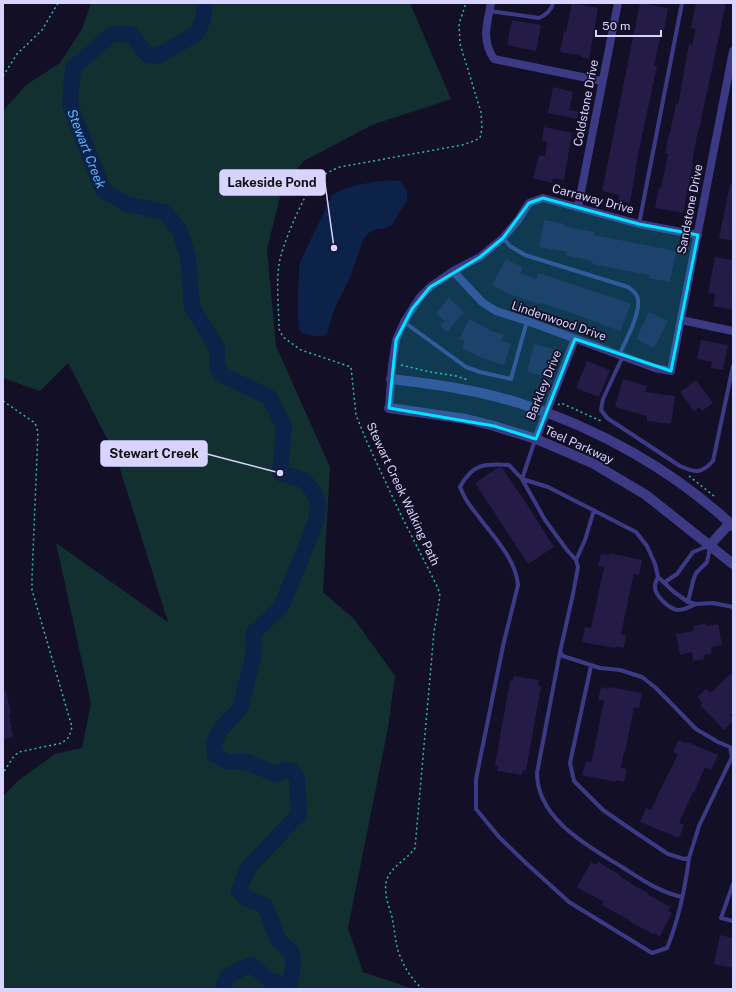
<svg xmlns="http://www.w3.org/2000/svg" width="736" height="992" font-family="'Public Sans',sans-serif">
  <rect width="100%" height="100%" fill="#130f26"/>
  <path fill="#12302f" d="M91 3H410L451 99 372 125 304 161 283 185 267 249 276 346 330 467 323 592 354 619 395 676 388 728 348 928 363 972 414 989H3V796L19 780 55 754 82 748 91 703 56 543 168 622 116 456 68 363 40 391 3 378V111L26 85 60 63 82 29Z"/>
  <path fill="#0c2248" d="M389 180 400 181 407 191V200L392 225 383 229H376L370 232 364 238 351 275 333 312 327 335C322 337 304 336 300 331 296 323 299 279 299 268L301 260 332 195C349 184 369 183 389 180Z"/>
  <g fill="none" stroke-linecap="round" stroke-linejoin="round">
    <path stroke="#0c2248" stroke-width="16" id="s1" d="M205 3 203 19 197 33 158 56 148 55 130 34H112L73 68 70 105 103 190 126 204 165 212 180 231 188 257 192 307 217 348V365L219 371 224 376 269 397 284 426 280 473 304 480 314 492 318 505 316 522 281 607 254 632 253 657 240 709 220 730 214 743 215 755 228 762H247L276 774 285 770 291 771 297 778 299 814 248 868 239 891 247 899 265 905 278 940 292 952 293 966 290 983 284 985 270 980 251 965C238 971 225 972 223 989"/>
  </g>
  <path fill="#241b47" d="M572 3 598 8 589 59 581 57V55L560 52 564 31 566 32Z
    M640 3 668 8 664 30 662 29 654 66H657L638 155 630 203 618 201 619 195 602 191Z
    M696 3H726L699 130H698L692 163 693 164 683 213 655 208 659 187 661 188 668 154 665 153 669 133H670L676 104 678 105 689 44 692 45 696 29 691 28Z
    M512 20 541 25 536 51 507 45Z
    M553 87 573 92 569 110 578 112 577 119 548 113Z
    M544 127 572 133 564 180 553 178 552 183 533 178 539 155 545 156 547 142 542 141Z
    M730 184 733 185V241L719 238Z
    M544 220 565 224 564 226 594 232V235L676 251 670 282 649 278V275L592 264 593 261 565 255 566 252 539 247Z
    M715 257 733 260V310L713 306 715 294 708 293Z
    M506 259 523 268 520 273 536 279 538 273 610 297V296L631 304 620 331 569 312 540 303 539 304 509 294 492 285Z
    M449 298 464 312 447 332 440 326 445 321 436 313Z
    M649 312 668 321 654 348 636 339Z
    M469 319 489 329 488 330 504 335 501 341 511 344 504 365 482 358 462 348 465 341 459 339Z
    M701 340 728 345 723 370 711 368 712 362 697 359Z
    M534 344 554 349 547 377 527 372Z
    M587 361 610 370 599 397 576 388Z
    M623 379 647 386 645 392 675 396 671 424 647 421V416L615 407Z
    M696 380 713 403 702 411 699 407 694 411 680 392Z
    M497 468H502L526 503 554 547 528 564 475 483Z
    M609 553 642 560 639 575 634 574 631 586 621 634 626 635 624 648 616 646 615 648 582 642 585 627 591 628 604 567 598 566 601 554 609 555Z
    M706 623 707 626 718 624 722 645 711 647 712 653 703 655 704 659 693 661 692 652 680 655 676 634 694 631 693 626Z
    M733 672V712L730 715 733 718V721L724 730 700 705 703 703 697 697 706 689 710 693Z
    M514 676 539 680 538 686H541L526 771 523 770 522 775 497 771 498 766 495 765 510 681H513Z
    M601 687 609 689V687L642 693 639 708 634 707 625 752H624L621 768 627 769 624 782 616 780V782L582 775 586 761 591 762 594 750 604 701 598 700Z
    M6 691 11 714H9L13 737 3 739V692Z
    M678 740 686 743 687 742 718 755 711 770 705 767 694 793 693 792 679 823 684 825 679 838 640 822 646 808 651 810 664 782 672 767 678 754 673 752Z
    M591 862 596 865 598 862 620 875 619 876 631 883V884L648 893 647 894 670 907 668 911 672 913 660 936 654 933 653 934 629 921V920L602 905 604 902 577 887Z
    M720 935 733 938V968L714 964Z"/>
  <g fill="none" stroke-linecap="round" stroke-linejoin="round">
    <path stroke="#2fb8b0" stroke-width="1.5" stroke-dasharray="2 3" stroke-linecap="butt" d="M3 76 17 54 42 30 58 3
      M401 365 430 372 456 376 468 380
      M3 401 35 423 38 432 32 578V590L72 727 69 737 62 743 19 752 14 756 3 773
      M558 405 561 403 601 421
      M689 476 714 496
      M423 989C411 980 401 962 397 947 395 937 394 927 392 917 389 907 384 894 386 883 389 867 406 861 415 848L434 632 440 596 438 588 400 513 367 442 356 415 351 367 301 350 283 337 279 329C279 309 276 285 279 265 280 250 304 194 314 183 322 175 330 171 340 167L462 145 474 141 480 138 482 128 481 112 460 44 459 24 466 3"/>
    <path stroke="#3d3a85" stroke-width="4" d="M490 11 539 18C546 15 551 11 553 3
      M639 224 682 3
      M503 238 510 246 525 255 628 287C632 290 635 292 637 296 643 310 625 342 619 355
      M404 322 466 367 480 372 511 379 527 321
      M623 356 603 399 601 410 607 418 680 466C696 473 701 474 713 461L733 366
      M535 440 522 479 548 487 636 532 647 546 655 564 658 577 674 592 688 602 696 604 713 603 733 607
      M576 560 585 540 594 510
      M658 577C657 579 655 583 655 586 654 595 669 609 678 610 684 610 690 607 696 604
      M665 582 677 574 693 552 708 546
      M688 602 693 581 696 573 707 562 710 548
      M560 652 537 773C537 819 588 846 622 867 641 879 659 892 682 897
      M591 666 570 763 574 781 603 810 629 828 668 854 684 859 689 858 699 826 732 757 730 747 718 742 696 729 656 688 642 677 620 670 600 668 563 656 560 652 573 594 578 567 576 560 567 550 545 520 522 479 509 465C485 463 472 464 460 487 462 491 464 497 467 501 483 526 516 555 518 585L503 646 476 779V809L499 837 527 864 569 902 652 953 667 948C679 919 685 889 689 858
      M733 884 721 918 733 921"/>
    <path stroke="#3d3a85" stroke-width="8" d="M491 3C487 24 481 40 494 59L602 81
      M578 207 618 3
      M453 271 482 302 496 311 527 321 655 368 671 371 733 51
      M681 320 733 331
      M389 408 392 366 396 340 404 322 420 297 430 287 453 271 480 257 503 238 518 220 529 203 543 198 639 224 698 235
      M536 439 575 339"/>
    <path stroke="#3d3a85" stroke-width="10" d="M391 379C434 384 477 390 519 403 598 428 673 470 733 526
      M389 408 466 419 494 426 536 439 569 453 594 464 646 495 733 564
      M710 545 730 523"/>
  </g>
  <path fill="#00e5ff" fill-opacity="0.2" stroke="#00e5ff" stroke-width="3" stroke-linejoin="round" d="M543 198 639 224 698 235 671 371 575 339 536 439 494 426 389 408 396 340 412 309 430 287 480 257 503 238 529 203Z"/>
  <g text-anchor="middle" stroke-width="3.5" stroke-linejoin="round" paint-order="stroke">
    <g font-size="12" fill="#d9d4ff" stroke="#130f26">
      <text transform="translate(586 103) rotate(-79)" y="4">Coldstone Drive</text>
      <text transform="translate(593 199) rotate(15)" y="4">Carraway Drive</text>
      <text transform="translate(690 209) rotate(-79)" y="4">Sandstone Drive</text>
      <text transform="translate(559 321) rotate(19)" y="4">Lindenwood Drive</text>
      <text transform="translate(544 385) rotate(-68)" y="4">Barkley Drive</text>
      <text transform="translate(579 445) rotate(25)" y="4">Teel Parkway</text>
      <text transform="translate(403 494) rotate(65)" y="4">Stewart Creek Walking Path</text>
    </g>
    <g font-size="13" font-style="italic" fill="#62b6ff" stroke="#130f26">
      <text dy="5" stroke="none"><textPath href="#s1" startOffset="268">Stewart Creek</textPath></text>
    </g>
  </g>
  <path fill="none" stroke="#d9d4ff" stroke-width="1.5" d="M334 248L325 183M280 473L207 454"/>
  <g fill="#d9d4ff" stroke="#130f26" stroke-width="1.5">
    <circle cx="334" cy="248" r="4"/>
    <circle cx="280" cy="473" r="4"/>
  </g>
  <g fill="#d9d4ff" stroke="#d9d4ff" stroke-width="1.5">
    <rect x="220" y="170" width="105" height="25" rx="4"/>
    <rect x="101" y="441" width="106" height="25" rx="4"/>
  </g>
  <g font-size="13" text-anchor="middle" font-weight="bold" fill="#111">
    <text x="272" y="187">Lakeside Pond</text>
    <text x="154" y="458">Stewart Creek</text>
  </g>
  <rect width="736" height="992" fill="none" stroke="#d9d4ff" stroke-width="8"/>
  <path d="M596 30v6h65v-6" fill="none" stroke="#d9d4ff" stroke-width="2"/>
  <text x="602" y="30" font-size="12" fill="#d9d4ff" stroke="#130f26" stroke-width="3" paint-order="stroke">50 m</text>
</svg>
